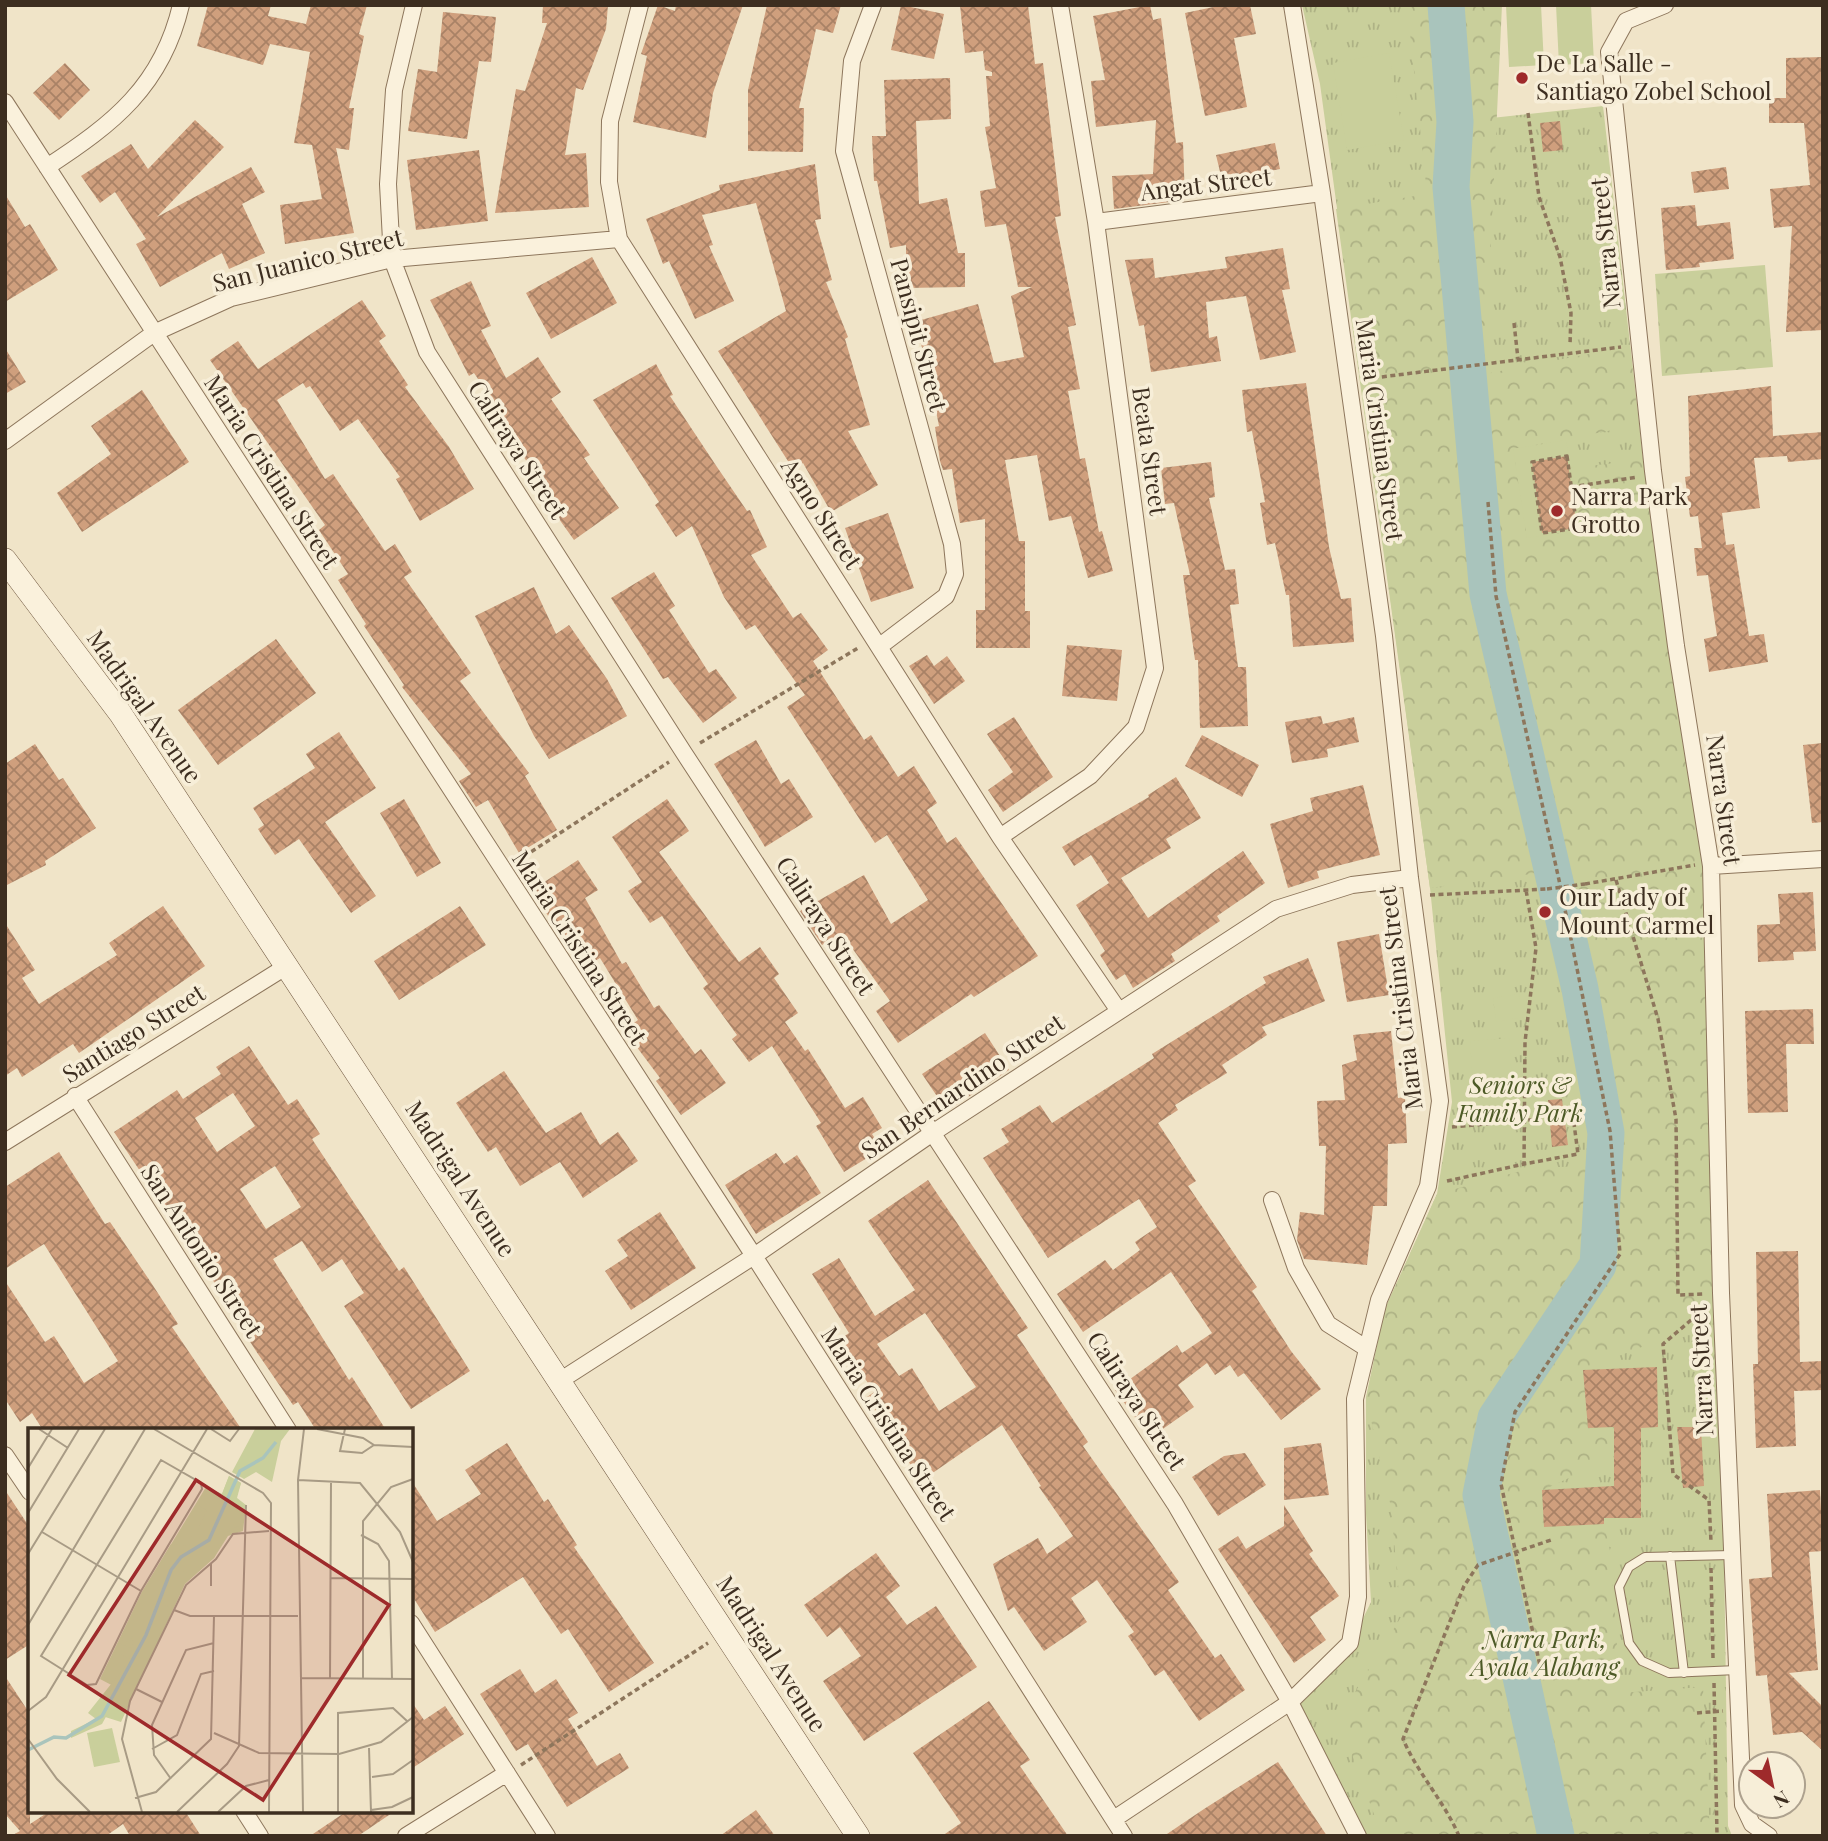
<svg xmlns="http://www.w3.org/2000/svg" width="1828" height="1841" font-family="'Playfair Display',serif">
  <defs>
    <pattern id="grass-tufts" width="24" height="20" patternUnits="userSpaceOnUse" patternTransform="scale(1.75)"><rect width="24" height="20" fill="#c9cf9b"/><path d="M3 7l-1-3M5 7V3M7 7l1-3M15 17l-1-3M17 17v-4M19 17l1-3" fill="none" stroke="#aeb285"/></pattern>
    <pattern id="forest-crowns" width="20" height="18" patternUnits="userSpaceOnUse" patternTransform="scale(1.75)"><rect width="20" height="18" fill="#c9cf9b"/><path d="M2 6a3 3 0 1 1 6 0M12 15a3 3 0 1 1 6 0" fill="none" stroke="#aeb285"/></pattern>
    <pattern id="building-cross-hatch" width="8" height="8" patternUnits="userSpaceOnUse" patternTransform="scale(1.75)"><rect width="8" height="8" fill="#cf9f7d"/><path d="M0 0l8 8M0 8l8-8" fill="none" stroke="#a98266"/></pattern>
  </defs>
  <rect width="100%" height="100%" fill="#f0e4c8"/>
  <path fill="url(#grass-tufts)" d="M1302 5H1446L1455 122 1603 106 1645 476 1704 861 1723 1483 1728 1826 1732 1836H1359L1293 1700 1351 1643 1371 1602 1366 1514V1398L1385 1309 1437 1194 1452 1102 1430 888 1320 84Z"/>
  <path fill="url(#forest-crowns)" d="M1407 5H1502L1485 374 1630 346 1639 425 1513 449 1528 538 1580 530 1570 468 1643 460 1704 861 1717 1309 1657 1341 1583 1370 1588 1428 1615 1427 1614 1457 1543 1490 1544 1527 1604 1524 1611 1555 1620 1693 1703 1687 1710 1836H1382L1343 1730 1357 1689 1401 1617 1391 1507 1366 1398 1385 1309 1437 1194 1531 1168 1615 1165 1609 1090 1561 870 1430 888 1336 209 1427 194Z
    M1765 265 1773 367 1662 376 1655 274Z"/>
  <path fill="#c9cf9b" d="M1506 5H1541L1544 65 1509 67Z
    M1556 5H1591L1594 63 1559 65Z
    M1389 53 1404 140 1347 150 1333 63Z
    M1566 440 1580 530 1527 538 1513 449Z
    M1519 994 1523 1017 1496 1022 1493 998Z
    M1509 1038 1512 1080 1473 1083 1470 1041Z"/>
  <g fill="none" stroke-linecap="round" stroke-linejoin="round">
    <path stroke="#a9c4bc" stroke-width="37" d="M1446 5 1455 122 1451 187 1488 594 1580 989 1606 1133 1598 1265 1496 1418 1481 1495 1556 1836"/>
  </g>
  <path fill="url(#building-cross-hatch)" fill-rule="evenodd" d="M208 5H271L268 16 306 24 311 5H367L359 34 364 36 349 108H354L349 150 336 148 354 233 285 244 280 205 322 199 312 145 294 143 310 52 270 44 263 65 197 46Z
    M543 5H608L606 29 583 90 576 88 565 155 586 153 589 207 495 213 516 89 525 91 547 23H542Z
    M658 5 675 11 676 5H743L713 93 706 138 633 122 647 56 641 54Z
    M767 5H841L833 33 816 29 799 108H804L803 152 748 151V90Z
    M901 5 944 14 934 59 891 50Z
    M960 5H1028L1035 64 1043 63 1061 216 1055 217 1076 325 1068 327 1080 389 1068 391 1080 459 1085 458 1099 532 1102 531 1113 571 1088 578 1071 516 1049 521 1037 455 1005 460 1019 541H1025V611H1030V648H976V610H985V519L960 523 952 469 943 470 940 461 935 427 939 426 926 360 914 322 978 304 994 363 1024 357 1011 296 1032 287H1018L1006 224 985 227 980 191 996 188 985 127 990 126 986 76H992V72L985 70 983 51 965 53Z
    M1150 5 1153 20 1161 18 1176 143 1183 142 1185 200 1114 209 1112 176 1153 174 1156 120 1096 127 1091 81 1105 80 1093 16Z
    M1223 5H1250L1256 34 1234 38 1247 107 1205 116 1185 13Z
    M443 12 496 17 491 62 479 61 467 139 408 131 418 69 437 72Z
    M1823 57V330L1786 332 1792 226 1774 228 1770 189 1810 185 1804 123H1769V98H1786V58Z
    M65 63 90 90 59 120 33 93Z
    M950 78 951 119 916 121 919 204 947 198 958 253H965V287L906 288V245L890 248 877 181H874L872 136H886L884 80Z
    M195 120 224 147 157 217 251 167 265 192 242 204 265 253 229 269 222 253 160 287 136 244 146 239 115 192 100 203 81 176 131 144 148 169Z
    M1560 121 1563 150 1543 152 1540 123Z
    M1275 143 1280 169 1222 180 1216 155Z
    M479 150 488 221 416 230 407 160Z
    M815 164 821 219 815 220 832 280 826 282 848 337 845 339 870 425 848 431 878 485 831 512 803 463 793 469 718 351 786 311 756 203 702 215 713 245 709 246 734 301 695 319 669 261 663 264 646 219 720 190 719 185Z
    M1726 167 1729 189 1694 193 1691 172Z
    M5 194 25 227 30 224 58 270 5 302Z
    M1695 205 1697 226 1730 222 1734 259 1699 263 1700 267 1666 270 1661 208Z
    M1283 248 1290 289 1282 290 1296 352 1260 360 1246 296 1206 302 1209 338 1217 336 1221 361 1151 372 1144 325 1139 326 1125 260 1153 258 1155 278 1227 268 1225 257Z
    M592 257 617 303 551 339 526 293Z
    M471 281 491 326 481 330 506 378 538 357 561 392 551 399 590 455 584 458 619 508 574 540 549 505 554 501 521 453 526 450 474 373 469 376 430 300Z
    M362 300 386 336 379 341 408 385 405 387 449 447 474 489 420 521 396 479 400 477 358 419 340 431 310 386 306 388 303 383 277 400 325 479 333 474 385 551 395 544 412 572 404 577 471 673 460 681 529 773 525 776 557 830 519 853 488 800 476 807 459 781 471 774 402 687 404 685 364 626 366 624 338 580 348 574 319 530 325 525 210 360 238 341 258 369Z
    M5 348 26 382 5 394Z
    M656 364 673 395 670 396 715 464 747 511 750 510 767 547 751 555 793 618 801 613 828 650 813 661 864 740 871 735 898 777 914 766 937 803 927 810 947 843 956 837 1038 956 974 997 971 994 898 1043 876 1011 890 1001 842 934 822 945 800 911 864 875 891 924 928 900 887 835 875 843 787 707 805 695 755 625 746 630 724 597 692 526 676 537 655 505 659 502 593 400Z
    M1306 383 1329 547 1341 599 1351 598 1354 642 1293 647 1289 595H1286L1275 543 1267 545 1260 503 1265 502 1252 431 1247 432 1242 390Z
    M1771 386 1773 436 1823 432V459L1788 462 1787 456 1754 458 1760 508 1722 513 1726 545 1734 544 1749 636 1764 634 1768 662 1709 672 1704 639 1717 636 1708 575 1697 576 1694 548H1702L1698 516 1690 517 1685 477 1690 476 1688 396Z
    M142 390 189 462 82 532 57 493 111 454 91 426Z
    M1567 456 1577 528 1542 533 1532 462Z
    M1211 462 1215 497 1209 498 1225 570 1235 569 1239 604 1230 605 1238 667H1246L1248 726 1200 728 1198 660H1195L1183 575H1190L1174 503 1165 504 1161 468Z
    M888 513 914 588 871 602 845 528Z
    M654 572 675 606 669 610 709 673 716 669 737 698 703 723 668 677 663 679 611 598Z
    M534 587 556 634 569 625 607 679 627 716 549 759 534 736 475 616Z
    M276 639 316 693 218 765 178 710Z
    M1067 645 1122 650 1117 701 1062 696Z
    M927 655 934 666 947 656 965 681 934 704 909 666Z
    M1321 716 1323 724 1354 717 1359 742 1327 749 1328 757 1292 763 1285 722Z
    M1014 717 1053 777 1003 812 988 790 1013 772 987 734Z
    M339 732 376 788 325 822 376 896 351 913 299 839 275 855 258 829 264 825 253 808 315 768 306 754Z
    M1202 735 1259 765 1242 797 1185 766Z
    M756 740 781 784 789 779 813 817 765 847 714 764Z
    M1823 743V822L1812 823 1803 745Z
    M35 744 59 780 63 778 96 828 45 861 46 865 5 886V764Z
    M1176 777 1201 818 1166 839 1171 848 1121 878 1148 918 1243 851 1265 883 1217 916 1220 921 1171 954 1175 961 1133 988 1125 974 1116 980 1100 955 1105 951 1076 905 1109 883 1091 855 1074 866 1062 847 1149 797 1148 795Z
    M1363 785 1380 855 1317 871 1319 878 1288 888 1270 824 1313 811 1310 798Z
    M404 799 441 863 417 877 380 813Z
    M667 799 689 831 659 852 739 962 760 947 779 974 774 978 798 1013 785 1022 805 1051 808 1049 845 1108 863 1097 882 1128 872 1134 882 1149 844 1172 816 1126 821 1123 772 1046 749 1062 732 1039 737 1035 703 988 708 984 662 916 650 923 628 891 642 882 612 837Z
    M578 860 598 890 585 898 622 964 626 962 654 1008 659 1005 695 1054 701 1049 726 1083 681 1115 656 1081 660 1078 624 1030 638 1020 600 958 581 969 532 890Z
    M1813 892 1816 951 1793 952 1794 960 1758 962 1757 925 1780 924 1778 894Z
    M163 906 205 966 79 1053 73 1044 22 1077 17 1068 5 1076V923L35 970 22 978 39 1004 117 955 109 943Z
    M460 906 486 945 399 1000 374 961Z
    M1379 934 1389 995 1347 1002 1337 942Z
    M1308 958 1325 1001 1262 1027 1267 1035 1222 1065 1227 1073 1175 1105 1178 1110 1158 1123 1196 1181 1188 1186 1257 1287 1252 1291 1291 1351 1321 1389 1281 1420 1244 1373 1238 1377 1230 1365 1215 1375 1207 1363 1178 1385 1194 1407 1150 1438 1115 1390 1177 1345 1182 1353 1212 1333 1171 1272 1083 1332 1057 1294 1105 1260 1113 1270 1140 1250 1135 1242 1157 1227 1139 1199 1048 1258 983 1158 1009 1142 1001 1129 1040 1105 1052 1123 1154 1058 1152 1054 1266 983 1263 977Z
    M1813 1009 1814 1044H1786L1788 1112 1748 1113 1745 1011Z
    M1391 1031 1398 1098 1405 1097 1407 1143 1388 1144 1387 1206H1373L1367 1265 1304 1259 1297 1240 1300 1212 1324 1215 1326 1146H1319L1317 1101 1345 1100 1342 1065 1357 1060 1353 1035Z
    M985 1033 1009 1070 947 1111 922 1074Z
    M249 1046 288 1105 297 1099 320 1134 312 1139 399 1271 404 1267 470 1371 411 1409 344 1306 364 1293 342 1259 322 1272 302 1241 273 1259 349 1380 352 1377 386 1430H316L298 1402 293 1405 256 1351 226 1304 228 1303 114 1132 177 1090 183 1099 221 1074 216 1067ZM233 1093 255 1126 217 1152 195 1118ZM275 1166 301 1207 266 1229 240 1189Z
    M504 1071 546 1133 581 1112 600 1145 618 1132 638 1161 583 1198 560 1162 520 1186 496 1147 488 1152 456 1103Z
    M1562 1099 1568 1145 1552 1147 1548 1100Z
    M59 1152 105 1224 110 1222 150 1281 178 1324 172 1327 242 1430H43L32 1413 20 1422 5 1399V1281L45 1342 54 1336 84 1383 118 1361 44 1244 5 1269V1187Z
    M776 1153 784 1164 797 1155 821 1193 756 1234 725 1185Z
    M928 1180 1028 1328 1017 1335 1088 1442 1083 1446 1179 1582 1168 1590 1215 1658 1221 1654 1245 1690 1199 1721 1164 1670 1155 1676 1128 1636 1134 1632 1097 1580 1071 1598 1087 1622 1044 1651 1014 1607 1008 1611 993 1564 1038 1538 1047 1554 1073 1536 1039 1487 1041 1486 1002 1425 921 1481 867 1397 874 1392 839 1340 849 1333 812 1274 839 1258 875 1316 915 1290 868 1221ZM925 1313 976 1387 939 1411 912 1368 899 1376 877 1344Z
    M660 1212 696 1268 631 1310 605 1271 628 1256 617 1240Z
    M1798 1251 1800 1362 1823 1361V1390L1794 1391 1796 1446 1756 1448 1753 1364H1758L1756 1252Z
    M1657 1367 1658 1427 1641 1428V1518H1604V1524L1544 1527 1542 1490 1614 1486V1427L1588 1428 1583 1370Z
    M1677 1427H1701L1704 1486 1683 1488Z
    M507 1443 544 1502 548 1499 577 1545 574 1547 654 1663 609 1692 568 1629 561 1634 523 1577 435 1632 411 1594V1480L437 1521 481 1494 465 1470Z
    M1321 1443 1329 1495 1284 1500V1448Z
    M1245 1453 1266 1485 1218 1516 1192 1477 1224 1456Z
    M5 1490 30 1528V1644L5 1660Z
    M1820 1490 1823 1551 1809 1552 1818 1670 1789 1673 1823 1707V1751L1802 1732 1773 1735 1767 1675 1756 1676 1749 1579 1772 1577 1767 1494Z
    M1284 1505 1313 1551 1309 1554 1339 1596 1310 1617 1326 1640 1294 1663 1218 1549 1238 1536 1246 1549 1284 1526Z
    M876 1553 900 1586 886 1597 907 1625 936 1606 977 1667 864 1741 823 1681 861 1656 840 1627 827 1637 804 1605Z
    M520 1669 535 1693 556 1679 578 1713 568 1719 597 1766 620 1753 629 1768 567 1807 528 1744 516 1751 480 1694Z
    M5 1676 30 1714V1824L50 1811H185L201 1836H130L123 1824 106 1836H11L20 1831 5 1814Z
    M411 1701 424 1720 445 1706 464 1734 411 1769Z
    M989 1701 1030 1760 1020 1766 1068 1836H942L961 1823 913 1753Z
    M1278 1762 1327 1836H1164L1204 1809Z
    M756 1810 775 1836H720Z
    M347 1811H395L358 1836H310Z"/>
  <g fill="none" stroke-linecap="round" stroke-linejoin="round">
    <defs>
      <path id="lane" d="M1732 1555 1645 1557 1629 1567 1619 1587 1629 1643 1642 1661 1669 1673 1737 1670
        M1670 1556 1684 1673"/>
      <path id="street" d="M414 5 394 90 388 184 392 259 427 352 684 753 1175 1504 1290 1702 1358 1836
        M640 5 610 121 609 182 619 239 1000 837 1119 1011
        M873 5 852 61 844 151 952 544 955 574 946 596 880 646
        M1665 5 1626 21 1609 52 1653 471 1676 646 1711 866 1721 1293 1743 1805 1752 1824 1769 1836
        M5 102 754 1256 1124 1836
        M47 167C113 124 162 86 181 5
        M1096 222 1322 193
        M5 441 154 333 231 298 392 259 619 239
        M1000 837 1090 776 1136 727 1155 668 1096 222 1060 5
        M1711 866 1823 859
        M75 1096 288 1430
        M5 1142 287 966
        M1272 1200 1296 1268 1328 1324 1366 1348
        M561 1380 754 1256 934 1132 1276 909 1352 885 1410 878
        M5 1455 30 1492
        M411 1623 547 1836
        M244 1811 260 1836
        M1114 1819 1290 1702 1350 1643 1358 1597 1355 1399 1379 1300 1428 1186 1440 1101 1410 878 1384 636 1322 193 1292 5
        M406 1836 507 1773"/>
      <path id="secondary" d="M5 560 120 713 858 1836"/>
    </defs>
    <use href="#lane" stroke="#8d765c" stroke-width="10"/>
    <use href="#street" stroke="#8d765c" stroke-width="18"/>
    <use href="#secondary" stroke="#6f573f" stroke-width="24"/>
    <path stroke="#8d765c" stroke-width="3.5" stroke-dasharray="5 3.5" stroke-linecap="butt" d="M1528 113 1539 197 1560 257 1571 313 1570 345
      M1514 323 1518 359
      M1365 379 1621 347
      M1567 456 1577 528 1542 533 1532 462Z
      M1571 487 1638 477
      M1488 502 1496 596 1559 880 1610 1131 1620 1254 1515 1412 1501 1484 1542 1675
      M700 743 858 648
      M517 861 669 762
      M1616 880 1658 1019 1676 1119 1678 1295 1705 1294
      M1585 884 1695 865
      M1430 895 1547 889
      M1452 1127 1573 1116 1578 1154 1524 1164
      M1447 1181 1524 1164 1525 1042 1536 948 1526 890
      M1704 1309 1663 1344 1673 1474 1709 1500 1711 1542
      M1711 1568 1713 1658
      M1714 1683 1717 1835
      M1697 1713 1723 1711
      M521 1765 708 1643
      M1459 1836C1444 1801 1418 1774 1403 1739L1464 1586 1478 1565 1551 1540"/>
    <use href="#lane" stroke="#faf1dc" stroke-width="8"/>
    <use href="#street" stroke="#faf1dc" stroke-width="16"/>
    <use href="#secondary" stroke="#faf1dc" stroke-width="23"/>
    <path stroke="#8d765c" stroke-width="3.5" stroke-dasharray="5 3.5" stroke-linecap="butt" d="M1547 889 1585 884"/>
  </g>
  <g fill="#9e2a2b" stroke="#f7eed8" stroke-width="2.5">
    <circle cx="1522" cy="78" r="7"/>
    <circle cx="1557" cy="511" r="7"/>
    <circle cx="1545" cy="912" r="7"/>
  </g>
  <g text-anchor="middle" stroke-width="7" stroke-linejoin="round" paint-order="stroke">
    <g font-size="24" fill="#3d2e20" stroke="#f7eed8" text-anchor="start">
      <text x="1536" y="72">De La Salle -<tspan x="1536" dy="28">Santiago Zobel School</tspan></text>
      <text x="1571" y="505">Narra Park<tspan x="1571" dy="28">Grotto</tspan></text>
      <text x="1559" y="906">Our Lady of<tspan x="1559" dy="28">Mount Carmel</tspan></text>
    </g>
    <g font-size="24" fill="#3d2e20" stroke="#f7eed8">
      <text transform="translate(1206 185) rotate(-7)" y="8">Angat Street</text>
      <text transform="translate(1606 243) rotate(-96)" y="8">Narra Street</text>
      <text transform="translate(308 261) rotate(-14)" y="8">San Juanico Street</text>
      <text transform="translate(918 335) rotate(75)" y="8">Pansipit Street</text>
      <text transform="translate(1379 430) rotate(82)" y="8">Maria Cristina Street</text>
      <text transform="translate(517 450) rotate(57)" y="8">Caliraya Street</text>
      <text transform="translate(1149 451) rotate(82)" y="8">Beata Street</text>
      <text transform="translate(271 472) rotate(57)" y="8">Maria Cristina Street</text>
      <text transform="translate(821 514) rotate(57)" y="8">Agno Street</text>
      <text transform="translate(144 707) rotate(55)" y="8">Madrigal Avenue</text>
      <text transform="translate(1723 800) rotate(82)" y="8">Narra Street</text>
      <text transform="translate(825 926) rotate(57)" y="8">Caliraya Street</text>
      <text transform="translate(579 948) rotate(57)" y="8">Maria Cristina Street</text>
      <text transform="translate(1401 998) rotate(-97)" y="8">Maria Cristina Street</text>
      <text transform="translate(134 1034) rotate(-32)" y="8">Santiago Street</text>
      <text transform="translate(963 1087) rotate(-34)" y="8">San Bernardino Street</text>
      <text transform="translate(460 1179) rotate(57)" y="8">Madrigal Avenue</text>
      <text transform="translate(201 1251) rotate(57)" y="8">San Antonio Street</text>
      <text transform="translate(1702 1370) rotate(-93)" y="8">Narra Street</text>
      <text transform="translate(1136 1401) rotate(57)" y="8">Caliraya Street</text>
      <text transform="translate(888 1424) rotate(57)" y="8">Maria Cristina Street</text>
      <text transform="translate(771 1654) rotate(57)" y="8">Madrigal Avenue</text>
    </g>
    <g font-size="24" font-style="italic" fill="#4d5a26" stroke="#f7eed8">
      <text x="1520" y="1094">Seniors &amp;<tspan x="1520" dy="28">Family Park</tspan></text>
      <text x="1545" y="1648">Narra Park,<tspan x="1545" dy="28">Ayala Alabang</tspan></text>
    </g>
  </g>
  <g transform="translate(28 1428)">
    <rect width="385" height="385" fill="#f0e4c8"/>
    <path d="M201 48 213 55 209 70 218 77 215 103 200 108 186 130 157 156 93 294 74 288 89 260 72 251 114 164 178 59 194 66Z" fill="#c9cf9b"/>
    <path d="M227 1H262L253 13 244 54 228 44 216 51 204 44ZM201 48 213 55 208 70 216 78 212 97 198 105 186 130 165 147 144 138 129 173 144 180 108 258 97 254 74 296 43 310V303L68 291 60 285 103 231 86 224 90 215 105 221 104 208 101 215 92 211 114 164 143 116 161 118 164 107 174 108 176 104 170 101 179 82 170 77 180 60 194 66Z" fill="#c9cf9b"/>
    <path d="M84 300 92 334 66 339 59 305Z" fill="#c9cf9b"/>
    <path fill="none" stroke="#a9c4bc" stroke-width="3.5" d="M0 322 26 309 38 310 74 288 118 207 143 142 153 129 181 112 212 43 235 30 248 14"/>
    <path fill="none" stroke="#a89b85" stroke-width="2" d="M11 1 40 20M126 1 235 65 243 75 241 384M183 1 202 13 211 1M289 1 335 10 346 17 385 19M317 1 312 23 334 25 346 17M133 32 173 55 174 61 113 163 68 256 59 257 13 228ZM0 40 24 1M270 52 332 55 372 104 385 134M0 85 51 1M14 104 113 163M333 107 350 116 361 133 364 251M0 126 77 1M303 150 385 151M183 158V136M146 182 162 188H270M0 197 117 1M272 250 385 251M302 251 303 53M335 251V93L363 59 385 51M108 261 134 274M0 283 18 269 179 1M186 305 231 325 311 326 353 314 385 289M0 311 29 351 62 384M341 320 343 384M124 321 149 307 173 246 186 243M344 349 365 346 385 332M143 351 126 327 124 297 158 222 186 215M107 370 128 364 183 311 186 188M343 382 364 379 385 369M114 384 94 311 102 273 158 157 188 131 205 106 241 103M149 384 199 336 211 318 218 77M190 384 218 358 241 352M275 384 270 52 276 1M310 384V285L365 280 379 293"/>
    <path fill="#9e2a2b" fill-opacity="0.15" stroke="#9e2a2b" stroke-width="3.5" d="M168 52 361 177 235 372 41 247Z"/>
    <rect width="385" height="385" fill="none" stroke="#3d2e20" stroke-width="3.5"/>
  </g>
  <rect width="1828" height="1841" fill="none" stroke="#3d2e20" stroke-width="14"/>
  <g transform="translate(1772 1785) rotate(147)"><circle r="33" fill="#f7eed8" stroke="#ada18e" stroke-width="2"/>
  <path d="M0-5L12 26L0 18L-12 26Z" fill="#9e2a2b"/>
  <text y="-10" font-size="19" font-weight="bold" text-anchor="middle" fill="#3d2e20">N</text>
  </g>
</svg>
